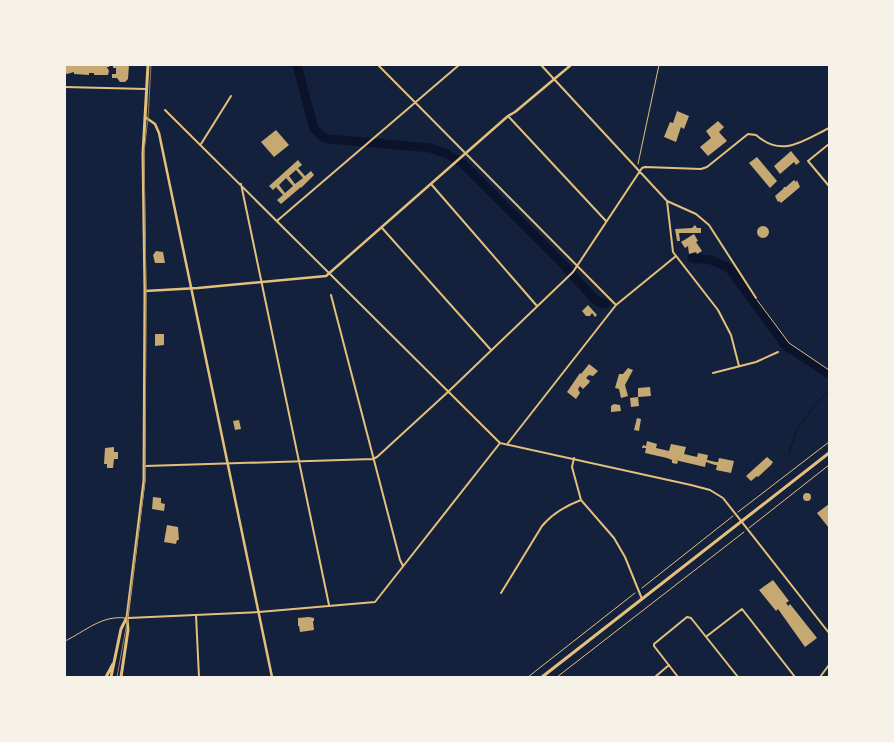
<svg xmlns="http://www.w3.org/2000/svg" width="894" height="742" font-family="Barlow,sans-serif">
  <rect width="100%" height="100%" fill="#14213d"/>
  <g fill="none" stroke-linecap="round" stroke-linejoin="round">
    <path stroke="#0b132b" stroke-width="1" d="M789 453 797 429 814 406 829 391"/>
    <path stroke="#0b132b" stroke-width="9" d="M297 65 314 129 323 137 329 139 431 148 447 154 462 163 562 263 595 300 605 304
      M692 258 711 260 729 268 786 346 829 374"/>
  </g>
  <path fill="#c6a872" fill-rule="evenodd" d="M65 65H110L109 67H107L109 71 108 75H94V73H89V75L74 74V72L67 74 65 73Z
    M113 65H129L128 79 125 82H120L117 78H112V74H116V68H113Z
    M677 111 689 116 684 129 681 127 676 142 664 137 670 122 673 123Z
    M718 121 724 127 719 132 727 141 708 156 700 147 711 138 706 131Z
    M276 130 289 145 274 157 261 142Z
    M791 151 800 162 796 165 794 162 780 174 774 166Z
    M757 157 777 181 770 188 749 163Z
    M298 160 302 165 298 168 305 176 311 171 314 175 301 188V187L281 204 277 200 283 195 276 187 273 190 269 186ZM296 170 303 178 295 184 289 176ZM286 178 293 186 285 193 279 185Z
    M794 180 796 182 797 180 800 187 781 203 779 201 778 202 775 196 783 189 784 187H786Z
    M695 225 697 228H701V233H679L680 241H677L675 229 692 228Z
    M757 232a6 6 0 1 1 12 0a6 6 0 1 1-12 0Z
    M694 234 698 241 696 242 702 251 697 254 696 252 689 254 688 246 685 248 681 242Z
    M156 251 163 252 165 263H155L153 255Z
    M588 305 597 315 595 317 592 313 590 316H586L582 311Z
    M155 334H164V345L155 346Z
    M589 364 598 371 593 376 589 375 586 378 590 381 589 383 583 389 580 386 578 389 580 393 576 399 567 392 580 373 581 374Z
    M628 368 633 370 625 385 628 396 621 398 619 389 615 388 619 374H623Z
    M650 387 651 396 638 397 639 406 631 407 630 398 638 397V388Z
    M614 404 620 405 621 411 611 412V406Z
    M637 418 641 419 639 431 634 430Z
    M239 420 241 429 235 430 233 421Z
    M647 441 657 444 656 448 669 451 671 444 686 447 684 454 697 457 698 453 708 455 707 460 716 462H718L719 458 734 461 731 473 716 470 717 465H715L706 462 705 467 675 460 678 461 677 464 672 463V460L667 458 645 453 646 448H642L643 445 646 446Z
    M114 447V452H118V459H114L113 468H107V464H104L105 448Z
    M767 457 773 462 771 465 758 477 757 476 751 481 746 476Z
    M803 497a4 4 0 1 1 8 0a4 4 0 1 1-8 0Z
    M153 497 161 498V503L165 504 164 511 152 509Z
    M829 504V528L817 513Z
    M167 525 178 527 179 540H177L176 544 164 542Z
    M773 580 789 601 786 603 787 604 788 606 790 604 817 638 805 647 778 609 776 611 759 590Z
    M309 617 314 618V621H313L314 630 300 632 299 626H298V618Z"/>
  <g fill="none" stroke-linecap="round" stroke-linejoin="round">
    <path stroke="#e5c07b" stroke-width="1" d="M638 164 659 65
      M757 300 789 343 829 370
      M738 512 829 442
      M749 528 829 465
      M642 588 733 516
      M528 677 635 593
      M557 677 744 532"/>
    <path stroke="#e5c07b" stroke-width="1" d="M65 641C86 631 101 615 126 618"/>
    <path stroke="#e5c07b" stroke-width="2" d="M378 65 616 305
      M541 65 667 201 696 214 709 225 756 298
      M65 87 146 89
      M165 110 500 443 691 485 710 490 723 498 829 633
      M508 116 606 221
      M201 144 231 96
      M829 144 808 161 829 186
      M241 184 329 605
      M431 184 537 306
      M667 201 673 252 718 310 731 335 739 366
      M278 220 459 65
      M382 228 491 350
      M331 295 400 560 403 566
      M713 373 756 362 778 352
      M508 443 616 305 676 256
      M574 458 572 467 581 500 614 538 625 557 642 599
      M145 466 373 459 377 457 449 391 573 272 642 168 645 167 701 169 707 167 748 134 756 135C782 158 803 141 829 128
      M501 593 542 526C553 513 565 506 581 500
      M196 615 199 677
      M128 618 259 612 375 602 500 443
      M707 636 742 609 795 677
      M655 677 669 665
      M678 677 654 646V644L687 617 691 618 738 677
      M820 677 829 665"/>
    <path stroke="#e5c07b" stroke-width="2.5" d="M145 117 155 124 159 133 272 677
      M145 291 198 288 326 276 508 116 515 112 571 65"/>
    <path stroke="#e5c07b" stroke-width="3" d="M542 677 829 453"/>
    <path stroke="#e5c07b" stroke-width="3" d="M106 677 113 664
      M111 677 121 629 126 619
      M121 677 128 630 127 618 144 481 145 291 143 153 148 65"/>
    <path stroke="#918062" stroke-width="1" d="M117 677 127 622 145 481 146 291 144 152 148 119 151 65"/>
  </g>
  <rect width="894" height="742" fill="none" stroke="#f6f1e7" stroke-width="132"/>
</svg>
